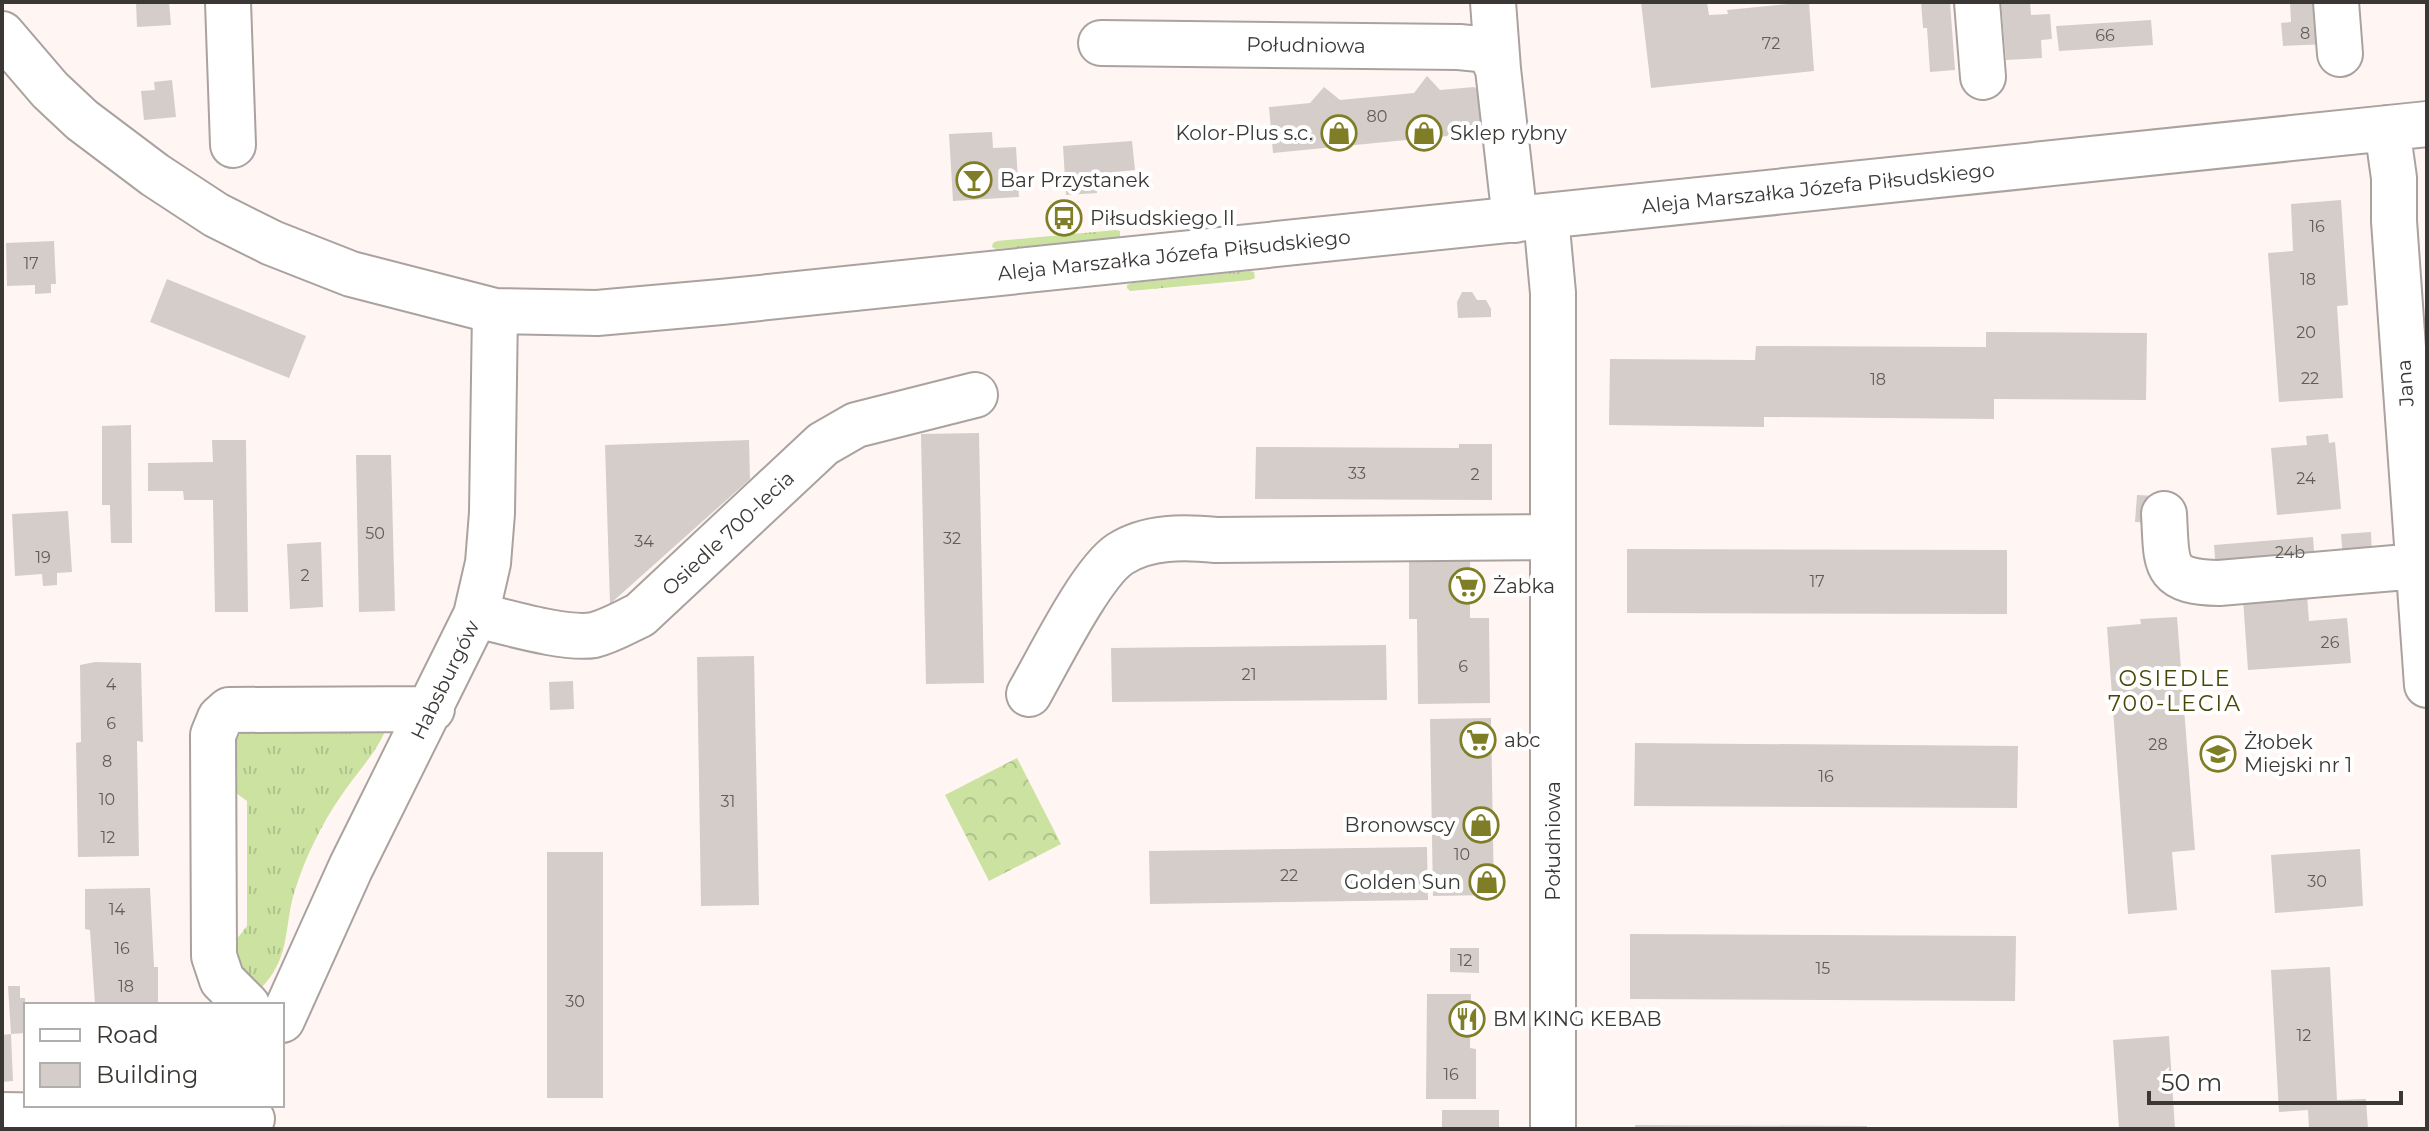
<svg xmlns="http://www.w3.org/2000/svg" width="2429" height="1131" font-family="Montserrat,sans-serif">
  <defs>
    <pattern id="grass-tufts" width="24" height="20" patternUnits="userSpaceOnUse" patternTransform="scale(2)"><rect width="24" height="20" fill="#cbe2a1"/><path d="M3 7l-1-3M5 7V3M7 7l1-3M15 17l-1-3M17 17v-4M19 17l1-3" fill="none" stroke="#afc28b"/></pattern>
    <pattern id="park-crowns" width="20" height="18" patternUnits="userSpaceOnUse" patternTransform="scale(2)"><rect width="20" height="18" fill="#cbe2a1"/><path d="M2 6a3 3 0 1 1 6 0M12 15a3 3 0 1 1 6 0" fill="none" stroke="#afc28b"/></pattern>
  </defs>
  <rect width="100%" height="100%" fill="#fff6f3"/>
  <path fill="url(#grass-tufts)" d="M1116 230 1120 231V237L1115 239 996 249 992 247 993 243 997 241Z
    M1250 271 1254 272 1255 278 1250 280 1130 291 1127 288V285L1132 283Z
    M390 718C381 749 359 769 341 796 322 823 305 858 295 890 283 928 292 959 258 991L225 954 247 926V801L221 782 228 756 245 724Z"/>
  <path fill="url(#park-crowns)" d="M1017 758 1061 844 989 881 945 795Z"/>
  <path fill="#d5cdc9" d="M136 2H169L171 25 137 27Z
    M1641 2H1707L1709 15 1728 14 1727 10 1809 2 1814 71 1651 88Z
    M1921 2H1950L1955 70 1930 72 1927 28H1923Z
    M2001 2H2030L2031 15 2050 14 2052 39 2041 40 2042 58 2006 60Z
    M2290 2H2326L2329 44 2283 46 2281 23 2291 22Z
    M2151 20 2153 45 2059 51 2056 26Z
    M1427 76 1440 90 1474 87 1483 95 1486 125 1478 133 1273 153 1269 107 1310 103 1324 87 1340 100 1414 93Z
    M172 80 176 117 144 120 141 91 155 90 154 82Z
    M992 132 993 148 1016 147 1019 197 953 201 949 134Z
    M1132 141 1135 170 1095 174 1097 193 1066 195 1063 146Z
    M2341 200 2348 305 2337 306 2343 398 2279 402 2268 253 2293 251 2291 204Z
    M54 241 56 284H51V293L35 294V285L7 286 6 243Z
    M167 279 306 336 289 378 150 322Z
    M1462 292H1472L1477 300H1486L1491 309V317L1458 318 1457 302Z
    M1986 332 2147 333 2146 400 1994 399V419L1764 417V427L1609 425 1610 359 1755 360 1756 346 1986 347Z
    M131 425 132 543H111L110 505H102V426Z
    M979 433 984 683 926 684 921 434Z
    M2328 434 2329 443 2335 442 2341 509 2277 515 2271 448 2307 445 2306 436Z
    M212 440H246L248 612H215L213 500H184L183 491H148V463L213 462Z
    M749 440 750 479 610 604 605 445Z
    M1459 444H1492V500L1255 499 1256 447 1459 448Z
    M356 455H391L395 611 359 612Z
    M2137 495 2157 496 2155 523 2135 522Z
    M68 511 72 572 57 573V585L43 586 42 574 15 576 12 514Z
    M2371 532 2372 555 2343 558 2341 534Z
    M2313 537 2315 564 2216 571 2214 545Z
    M321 542 323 607 290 609 287 544Z
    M1627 549 2007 550V614L1627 613Z
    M1470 551V618H1489L1490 703 1418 704 1417 619H1409V552Z
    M2307 595 2309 621 2347 618 2351 663 2248 670 2243 599Z
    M2177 617 2195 850 2172 852 2177 910 2128 914 2107 627 2141 624 2140 619Z
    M1386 645 1387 700 1112 702 1111 648Z
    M754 656 759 905 701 906 697 657Z
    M95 662 141 663 143 742 137 741 139 856 78 857 76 743 81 742 80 665Z
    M573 681 574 709 550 710 549 682Z
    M1491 718 1494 895 1433 896 1430 719Z
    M1635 743 2018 746 2017 808 1634 806Z
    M1427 847 1428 900 1150 904 1149 851Z
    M2360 849 2363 906 2275 913 2271 855Z
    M547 852H603V1098H547Z
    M150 888 154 967H158V1005H95L90 930 85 929V889Z
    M1630 934 2016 936 2015 1001 1630 999Z
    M1450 948H1479V973L1450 972Z
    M2330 967 2337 1100 2366 1099 2368 1129H2309L2308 1110 2279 1112 2271 970Z
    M8 986H20V998H25L26 1033 11 1034Z
    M1427 994H1471L1470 1048 1476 1049V1099H1426Z
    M11 1034 13 1081 2 1082V1035Z
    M2169 1036 2175 1129H2119L2113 1040Z
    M1442 1110H1499V1129H1442Z
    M1635 1125 1867 1126V1129H1635Z"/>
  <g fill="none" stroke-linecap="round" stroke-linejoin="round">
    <defs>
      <path id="minor" d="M228 2 233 145
        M1493 2 1498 69
        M1977 2 1983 77
        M2336 2 2340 54
        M2 34 50 90 82 120 155 175 216 215 272 243 351 274 495 311 597 313 721 302 2427 124
        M1101 43 1459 47 1489 50 1498 69 1515 220
        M2387 128 2394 178V221L2427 685
        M1546 217 1553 293V1129
        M2164 514C2167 564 2161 582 2219 583L2418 566
        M476 615C507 622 565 640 594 635 610 631 625 622 640 615L823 444 856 425 975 395
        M1029 694C1048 661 1091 573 1120 554 1148 536 1184 537 1216 540L1551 537
        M247 1005 222 980 214 956 213 735 220 718 229 710 432 709
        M282 1020 351 867 476 615 488 563 492 513 495 311
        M2 1115 252 1119"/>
    </defs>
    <use href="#minor" stroke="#aaa29f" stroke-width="48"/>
    <use href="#minor" stroke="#fff" stroke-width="44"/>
  </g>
  <defs>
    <symbol id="shop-ring" viewBox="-11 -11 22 22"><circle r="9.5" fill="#fff" stroke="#7f7e26" stroke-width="1.5"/><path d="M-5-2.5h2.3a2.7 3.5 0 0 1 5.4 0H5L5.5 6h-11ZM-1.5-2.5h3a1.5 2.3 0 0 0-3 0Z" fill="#7f7e26"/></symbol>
    <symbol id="bar-ring" viewBox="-11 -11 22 22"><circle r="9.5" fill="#fff" stroke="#7f7e26" stroke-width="1.5"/><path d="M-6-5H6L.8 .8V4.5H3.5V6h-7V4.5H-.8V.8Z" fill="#7f7e26"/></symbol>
    <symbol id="bus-ring" viewBox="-11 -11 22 22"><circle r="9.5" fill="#fff" stroke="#7f7e26" stroke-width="1.5"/><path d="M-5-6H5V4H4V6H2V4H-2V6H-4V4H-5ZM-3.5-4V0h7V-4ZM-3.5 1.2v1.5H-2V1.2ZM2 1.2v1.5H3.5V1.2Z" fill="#7f7e26"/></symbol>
    <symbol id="supermarket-ring" viewBox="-11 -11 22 22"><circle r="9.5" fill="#fff" stroke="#7f7e26" stroke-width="1.5"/><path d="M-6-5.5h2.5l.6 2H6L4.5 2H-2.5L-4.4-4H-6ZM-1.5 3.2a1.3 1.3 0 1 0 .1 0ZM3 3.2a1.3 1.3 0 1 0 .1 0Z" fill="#7f7e26"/></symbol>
    <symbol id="school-ring" viewBox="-11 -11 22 22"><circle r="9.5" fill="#fff" stroke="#7f7e26" stroke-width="1.5"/><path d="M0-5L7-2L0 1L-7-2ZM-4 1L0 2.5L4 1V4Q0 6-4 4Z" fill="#7f7e26"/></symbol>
    <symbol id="restaurant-ring" viewBox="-11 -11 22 22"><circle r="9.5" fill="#fff" stroke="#7f7e26" stroke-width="1.5"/><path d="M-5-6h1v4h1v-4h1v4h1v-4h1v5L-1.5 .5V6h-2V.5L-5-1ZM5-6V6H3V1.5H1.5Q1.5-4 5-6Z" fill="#7f7e26"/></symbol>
  </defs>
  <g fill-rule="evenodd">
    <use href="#shop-ring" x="1319" y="113" width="40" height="40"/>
    <use href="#shop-ring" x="1404" y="113" width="40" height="40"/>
    <use href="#bar-ring" x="954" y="160" width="40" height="40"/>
    <use href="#bus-ring" x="1044" y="198" width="40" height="40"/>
    <use href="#supermarket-ring" x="1447" y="566" width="40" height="40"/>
    <use href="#supermarket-ring" x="1458" y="720" width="40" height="40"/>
    <use href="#school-ring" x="2198" y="734" width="40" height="40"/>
    <use href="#shop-ring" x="1461" y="805" width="40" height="40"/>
    <use href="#shop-ring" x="1467" y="862" width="40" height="40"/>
    <use href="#restaurant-ring" x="1447" y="999" width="40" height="40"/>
  </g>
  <g text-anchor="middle" stroke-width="8" stroke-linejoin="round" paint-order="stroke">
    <g font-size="16" fill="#615c5a">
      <text x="2305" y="39">8</text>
      <text x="2105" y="41">66</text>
      <text x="1771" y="49">72</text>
      <text x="1377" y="122">80</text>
      <text x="2317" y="232">16</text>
      <text x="31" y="269">17</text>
      <text x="2308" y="285">18</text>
      <text x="2306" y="338">20</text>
      <text x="2310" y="384">22</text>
      <text x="1878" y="385">18</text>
      <text x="1357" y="479">33</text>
      <text x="1475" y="480">2</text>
      <text x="2306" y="484">24</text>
      <text x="375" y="539">50</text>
      <text x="952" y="544">32</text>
      <text x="644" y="547">34</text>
      <text x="2290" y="558">24b</text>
      <text x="43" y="563">19</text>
      <text x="305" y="581">2</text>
      <text x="1817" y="587">17</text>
      <text x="2330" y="648">26</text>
      <text x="1463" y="672">6</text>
      <text x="1249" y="680">21</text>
      <text x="111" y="690">4</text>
      <text x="111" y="729">6</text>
      <text x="2158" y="750">28</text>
      <text x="107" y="767">8</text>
      <text x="1826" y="782">16</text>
      <text x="107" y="805">10</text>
      <text x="728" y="807">31</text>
      <text x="108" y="843">12</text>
      <text x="1462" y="860">10</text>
      <text x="1289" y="881">22</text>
      <text x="2317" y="887">30</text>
      <text x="117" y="915">14</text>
      <text x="122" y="954">16</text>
      <text x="1465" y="966">12</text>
      <text x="1823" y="974">15</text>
      <text x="126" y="992">18</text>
      <text x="575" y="1007">30</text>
      <text x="2304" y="1041">12</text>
      <text x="1451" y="1080">16</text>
    </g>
    <g font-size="20" fill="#3a3735" stroke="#fff">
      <text transform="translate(1306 45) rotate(1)" y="7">Południowa</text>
      <text transform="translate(1818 188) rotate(-6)" y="7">Aleja Marszałka Józefa Piłsudskiego</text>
      <text transform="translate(1174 255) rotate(-6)" y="7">Aleja Marszałka Józefa Piłsudskiego</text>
      <text transform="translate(2405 383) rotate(-94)" y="7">Jana</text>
      <text transform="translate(728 533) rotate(-43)" y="7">Osiedle 700-lecia</text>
      <text transform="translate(445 680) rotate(-64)" y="7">Habsburgów</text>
      <text transform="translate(1553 841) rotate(-90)" y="7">Południowa</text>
    </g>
    <g font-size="20" fill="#3a3735" stroke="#fff" text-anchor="start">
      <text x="1313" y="140" text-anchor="end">Kolor-Plus s.c.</text>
      <text x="1450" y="140">Sklep rybny</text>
      <text x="1000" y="187">Bar Przystanek</text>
      <text x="1090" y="225">Piłsudskiego II</text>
      <text x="1493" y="593">Żabka</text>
      <text x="1504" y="747">abc</text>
      <text x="2244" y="749">Żłobek<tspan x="2244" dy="23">Miejski nr 1</tspan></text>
      <text x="1455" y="832" text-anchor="end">Bronowscy</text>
      <text x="1461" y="889" text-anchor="end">Golden Sun</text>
      <text x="1493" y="1026">BM KING KEBAB</text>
    </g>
    <g font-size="22" letter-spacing="2" fill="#474605" stroke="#fff">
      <text x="2175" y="686">OSIEDLE<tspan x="2175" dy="25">700-LECIA</tspan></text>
    </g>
  </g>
  <rect width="2429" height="1131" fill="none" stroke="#3a3735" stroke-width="8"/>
  <rect x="24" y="1003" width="260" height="104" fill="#ffffff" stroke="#b0afae" stroke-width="2"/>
  <rect x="40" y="1029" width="40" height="12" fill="#ffffff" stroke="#b0afae" stroke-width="2"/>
  <text x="96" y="1043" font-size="24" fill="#3a3735">Road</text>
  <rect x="40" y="1063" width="40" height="24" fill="#d5cdc9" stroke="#b0afae" stroke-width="2"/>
  <text x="96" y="1083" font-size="24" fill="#3a3735">Building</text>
  <path d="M2149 1091v12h252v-12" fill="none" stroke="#3a3735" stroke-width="4"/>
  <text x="2161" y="1091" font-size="24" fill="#3a3735" stroke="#ffffff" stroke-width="6" paint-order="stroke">50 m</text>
</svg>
